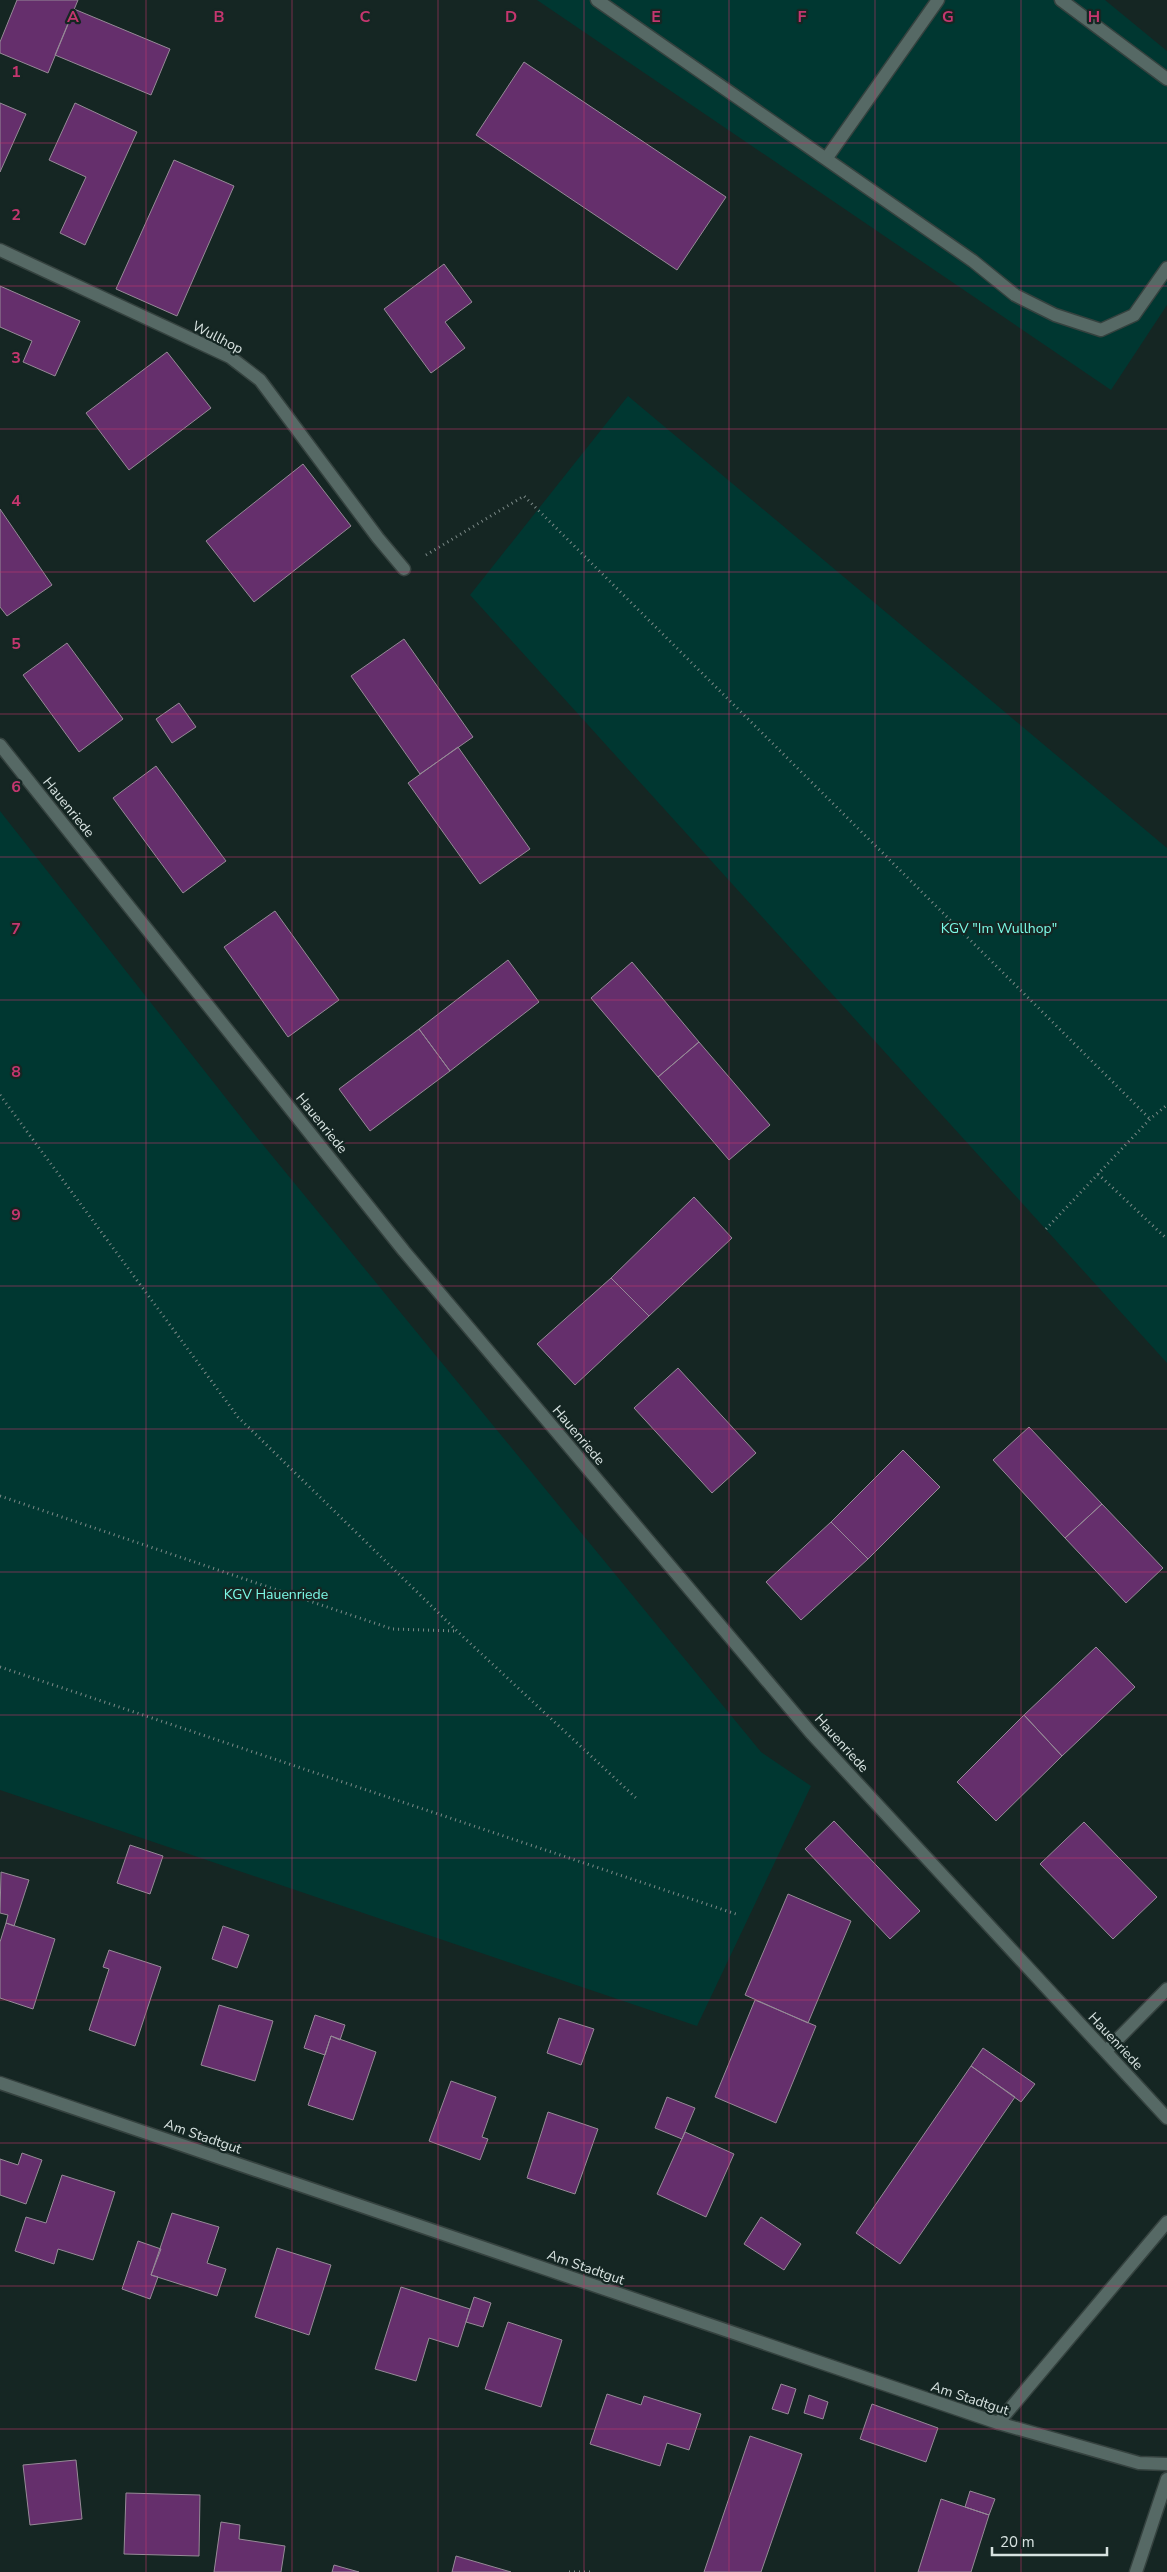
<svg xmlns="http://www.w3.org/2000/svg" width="1167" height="2572" font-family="'Nunito Sans',sans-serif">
  <rect width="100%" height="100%" fill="#152623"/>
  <path fill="#003731" d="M537 0H1105L1167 51V305L1111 390Z
    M628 396 1167 848V1363L470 595Z
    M0 811 255 1135 761 1752 811 1786 697 2026 0 1790Z"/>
  <path fill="#652f6c" stroke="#968a97" d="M17 0H78L48 73 0 53V42Z
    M74 9 170 49 151 95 55 55Z
    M524 62 726 197 677 270 476 135Z
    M0 103 26 114 0 172Z
    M75 103 137 132 85 245 60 233 86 177 49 160Z
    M174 160 234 186 177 316 116 289Z
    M444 264 472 302 445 322 465 348 431 373 384 309Z
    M0 286 80 321 55 376 23 362 32 341 0 327Z
    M167 352 211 408 129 470 86 413Z
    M303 464 351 526 254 602 206 541Z
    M0 509 52 585 7 616 0 607Z
    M404 639 473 737 420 774 351 676Z
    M67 643 123 719 79 752 23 675Z
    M179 703 196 727 172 743 156 719Z
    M458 747 530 849 480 884 408 783Z
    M156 766 226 861 183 893 113 798Z
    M275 911 339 1000 288 1037 224 947Z
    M508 960 539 1002 450 1071 419 1029Z
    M632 962 699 1042 658 1077 591 998Z
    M419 1029 450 1071 370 1131 339 1089Z
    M699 1042 770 1125 729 1160 658 1077Z
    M694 1197 732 1238 649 1316 611 1278Z
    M611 1278 649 1316 575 1385 537 1344Z
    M678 1368 756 1453 712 1493 634 1408Z
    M1029 1427 1102 1504 1065 1538 993 1460Z
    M903 1450 940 1487 868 1559 831 1522Z
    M1102 1504 1163 1568 1126 1603 1065 1538Z
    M831 1522 868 1559 801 1620 766 1582Z
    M1096 1647 1135 1687 1062 1756 1024 1715Z
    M1024 1715 1062 1756 996 1821 957 1782Z
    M834 1821 920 1911 890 1939 805 1849Z
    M1084 1822 1157 1897 1113 1939 1040 1864Z
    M130 1845 163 1856 150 1894 117 1883Z
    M1 1872 29 1880 14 1926 6 1923 8 1915 0 1913Z
    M788 1894 851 1921 808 2023 745 1995Z
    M6 1923 55 1939 33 2009 0 1998V1942Z
    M223 1926 249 1935 237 1968 212 1959Z
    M109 1950 161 1967 135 2046 89 2030 109 1969 103 1967Z
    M755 2000 816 2026 776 2123 715 2097Z
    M219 2005 273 2021 255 2081 201 2065Z
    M315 2015 345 2025 340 2040 331 2036 325 2055 304 2048Z
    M559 2018 594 2029 581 2065 547 2053Z
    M331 2036 376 2052 353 2120 308 2105Z
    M983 2048 1035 2084 1021 2102 971 2066Z
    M971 2066 1015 2097 900 2264 856 2233Z
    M451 2081 496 2097 482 2137 488 2139 480 2160 429 2141Z
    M667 2097 695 2108 682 2139 655 2128Z
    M548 2112 598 2129 575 2194 527 2178Z
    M685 2132 734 2154 706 2217 657 2194Z
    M22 2153 42 2160 26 2204 0 2195V2159L18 2165Z
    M62 2175 115 2192 93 2260 58 2249 54 2264 15 2251 26 2217 46 2223Z
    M172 2213 219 2227 207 2263 226 2269 217 2296 151 2275Z
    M761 2217 801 2244 784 2270 744 2244Z
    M138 2241 161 2249 151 2275 158 2277 150 2299 122 2289Z
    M277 2248 331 2265 309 2335 255 2317Z
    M401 2287 470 2309 458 2347 429 2338 416 2381 375 2369Z
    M474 2297 491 2303 483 2327 466 2322Z
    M508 2322 562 2340 541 2407 485 2389Z
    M781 2384 796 2389 788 2414 772 2409Z
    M607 2394 641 2405 644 2396 701 2414 689 2450 667 2443 660 2466 590 2444Z
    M809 2395 828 2402 823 2419 804 2413Z
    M872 2404 938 2428 926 2462 860 2439Z
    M750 2436 802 2454 761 2572H704Z
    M76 2460 82 2519 30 2525 23 2465Z
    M970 2491 995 2499 989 2515 965 2507Z
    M126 2493 200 2495 199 2556 124 2554Z
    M941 2499 989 2515 971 2572H918Z
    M221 2522 240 2525 239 2539 285 2546 281 2572H214Z
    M456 2556 511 2572H452Z
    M334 2565 359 2572H332Z"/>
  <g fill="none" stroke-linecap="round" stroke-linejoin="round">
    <defs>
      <path id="lane" d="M597 0 826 159
        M938 0 826 159 973 261 1015 295 1055 315 1101 330 1134 315 1167 268
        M1061 0 1167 79
        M1106 2051 1167 1989
        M998 2423 1167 2222"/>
      <path id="street" d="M0 250 230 357 260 380 378 538 404 569
        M0 745 404 1251 811 1733 1167 2118
        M0 2083 998 2423 1139 2463 1167 2464
        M1136 2572 1167 2479"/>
    </defs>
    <use href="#lane" stroke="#35423f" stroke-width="15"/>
    <use href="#street" stroke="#35423f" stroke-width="15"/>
    <path stroke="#7c8a88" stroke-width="3" stroke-dasharray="1 4" stroke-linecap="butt" d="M426 555 524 496 1150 1119
      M0 1095 238 1417 457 1631 636 1798
      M1098 1174 1167 1239
      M1046 1229 1150 1119 1167 1105
      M0 1496 392 1629 457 1631
      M0 1667 736 1914
      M569 2572H590"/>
    <use href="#lane" stroke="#566965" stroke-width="12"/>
    <use href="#street" stroke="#566965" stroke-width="12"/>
  </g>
  <path fill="none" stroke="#c5366f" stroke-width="1" stroke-opacity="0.55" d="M146 0V2572M292 0V2572M438 0V2572M584 0V2572M729 0V2572M875 0V2572M1021 0V2572M0 143H1167M0 286H1167M0 429H1167M0 572H1167M0 714H1167M0 857H1167M0 1000H1167M0 1143H1167M0 1286H1167M0 1429H1167M0 1572H1167M0 1715H1167M0 1858H1167M0 2000H1167M0 2143H1167M0 2286H1167M0 2429H1167"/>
  <g text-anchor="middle" stroke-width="4.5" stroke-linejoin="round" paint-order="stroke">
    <g font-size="14" fill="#d7e2e0" stroke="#152623">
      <text transform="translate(218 337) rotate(27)" y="5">Wullhop</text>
      <text transform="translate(69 807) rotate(51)" y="5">Hauenriede</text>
      <text transform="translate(322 1123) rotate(51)" y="5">Hauenriede</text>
      <text transform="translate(579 1435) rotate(50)" y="5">Hauenriede</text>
      <text transform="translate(842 1743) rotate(48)" y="5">Hauenriede</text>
      <text transform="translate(1116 2041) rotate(47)" y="5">Hauenriede</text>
      <text transform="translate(203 2136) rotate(19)" y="5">Am Stadtgut</text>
      <text transform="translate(586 2267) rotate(19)" y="5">Am Stadtgut</text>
      <text transform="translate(970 2398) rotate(18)" y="5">Am Stadtgut</text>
    </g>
    <g font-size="14" fill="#7cfae7" stroke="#152623">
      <text x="999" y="933">KGV "Im Wullhop"</text>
      <text x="276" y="1599">KGV Hauenriede</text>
    </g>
  </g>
  <g font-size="16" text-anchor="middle" font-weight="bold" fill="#c5366f" stroke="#152623" stroke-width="4.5" stroke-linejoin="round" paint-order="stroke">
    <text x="73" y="22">A</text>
    <text x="219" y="22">B</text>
    <text x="365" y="22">C</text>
    <text x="511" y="22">D</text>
    <text x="656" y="22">E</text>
    <text x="802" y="22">F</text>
    <text x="948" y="22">G</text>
    <text x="1094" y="22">H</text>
    <text x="16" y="77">1</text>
    <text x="16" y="220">2</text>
    <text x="16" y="363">3</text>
    <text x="16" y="506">4</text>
    <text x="16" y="649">5</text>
    <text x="16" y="792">6</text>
    <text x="16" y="934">7</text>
    <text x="16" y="1077">8</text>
    <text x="16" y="1220">9</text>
  </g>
  <path d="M992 2547v8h115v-8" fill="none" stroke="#d7e2e0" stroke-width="2.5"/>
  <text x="1000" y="2547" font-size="15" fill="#d7e2e0" stroke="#152623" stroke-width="4" paint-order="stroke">20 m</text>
</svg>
